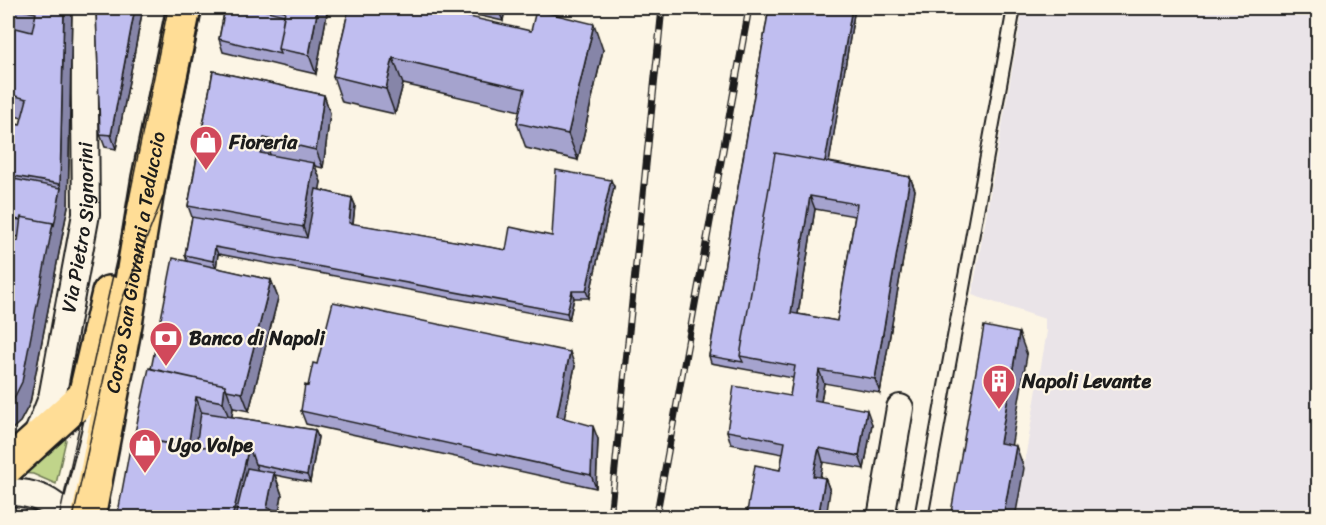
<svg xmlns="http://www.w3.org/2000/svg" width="1326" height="525" font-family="Sriracha,sans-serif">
  <rect width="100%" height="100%" fill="#fcf5e5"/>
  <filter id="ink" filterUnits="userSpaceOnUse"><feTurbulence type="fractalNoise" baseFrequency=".0167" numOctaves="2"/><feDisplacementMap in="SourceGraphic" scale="12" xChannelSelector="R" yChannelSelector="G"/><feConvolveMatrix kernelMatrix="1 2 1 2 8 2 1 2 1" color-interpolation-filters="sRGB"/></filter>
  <g filter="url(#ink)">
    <path fill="#eae4e8" d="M1023 8H1318V517H1015L1047 331 1045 330V319L972 295Z"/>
    <path fill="#c0d48a" stroke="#6e7853" stroke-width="1.5" d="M64 437 66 440 56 484 33 474 20 473Z"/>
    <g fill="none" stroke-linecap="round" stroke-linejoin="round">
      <defs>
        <path id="service" d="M67 516 94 408
          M921 518 1014 8"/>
        <g id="minor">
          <path id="s1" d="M37 436 52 398 86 214 84 8"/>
          <path d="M8 492C31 492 52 499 67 518"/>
          <path d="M881 518 900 408"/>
        </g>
        <g id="primary">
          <path d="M8 466 85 396 109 293"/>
          <path id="s2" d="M88 518 125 324 149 178 184 8"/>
        </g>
      </defs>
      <use href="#service" stroke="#1c1c1c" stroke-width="16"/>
      <use href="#minor" stroke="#1c1c1c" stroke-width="30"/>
      <use href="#primary" stroke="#1c1c1c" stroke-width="38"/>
      <use href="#service" stroke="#fcf5e5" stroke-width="12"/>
      <use href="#minor" stroke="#fcf5e5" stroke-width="26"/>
      <use href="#primary" stroke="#ffdd96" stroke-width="33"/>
      <path stroke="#1c1c1c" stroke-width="1.5" d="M59 518 119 248 168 8
        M73 518 120 305 165 192 203 8"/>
      <defs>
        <path id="rail" d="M610 518 662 8
          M656 518 749 8"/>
      </defs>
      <use href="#rail" stroke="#1c1c1c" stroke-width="7"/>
      <use href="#rail" stroke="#fcf5e5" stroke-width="4.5" stroke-dasharray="14" stroke-linecap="butt"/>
    </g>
    <path fill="#a5a3ce" stroke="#1c1c1c" stroke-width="1.5" fill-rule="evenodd" d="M8 8H72L68 206 30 403 20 422 19 237 8 235V122L20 125 22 118 8 114Z
      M96 8H143L116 149 105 147 100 134Z
      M225 8H328L316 74 285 67 223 52 219 39Z
      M349 8 603 50 578 160 526 148 517 123 520 111 403 84 395 114 342 102 333 76Z
      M446 8H505L503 21Z
      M769 8H855L829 162 910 177 915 190 880 393 824 383 821 402 872 424 864 469 823 462 820 477 825 478 830 491 780 470 783 454 731 444 727 431 790 396 793 378 711 363 709 356ZM815 209 855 216 837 321 798 314Z
      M213 71 324 95 330 113 323 168 315 166 321 182 319 190 352 198 355 205 353 224 506 250 552 236 614 187 589 298H574L569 320 218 254 216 268 271 280 278 298 249 411 233 408 232 417 315 430 318 437 310 482 275 475 282 495 279 511 117 518 151 369 187 261 185 255 192 217 188 206Z
      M317 364 575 366 564 418 598 439 596 488 306 424 301 411 308 386Z"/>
    <path fill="#8685a8" stroke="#1c1c1c" stroke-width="1.5" d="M64 8H72L68 206 30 403 20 422 8 433V404L61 188 60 184Z
      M135 8H143L116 149 111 135Z
      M318 8H328L316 74 309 55Z
      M501 8H505L503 21 500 14Z
      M852 8H855L827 175 824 167Z
      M594 24 603 50 578 160 568 134Z
      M393 58 403 84 395 114 386 89Z
      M324 95 330 113 323 168 316 150Z
      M264 138 271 157 260 153Z
      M314 163 321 182 310 245 303 227Z
      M910 177 915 190 880 393 875 379Z
      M611 180 614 187 589 298 586 291Z
      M810 196 815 209 796 326 791 313Z
      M352 198 355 205 352 231 349 223Z
      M215 247 218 254 216 268 213 261Z
      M271 280 278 298 249 411 242 393Z
      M572 291 574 298 569 320 567 313Z
      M1019 333 1027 355 1008 465 1000 443Z
      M570 352 575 366 562 429 557 416Z
      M819 370 824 383 819 414 814 400Z
      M225 385 233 407 231 423 223 402Z
      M196 397 204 419 196 466 187 451Z
      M867 410 872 424 864 469 859 456Z
      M593 426 598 439 596 488 591 475Z
      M315 430 318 437 310 482 307 475Z
      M249 446 258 471 247 518H232Z
      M1016 446 1024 468 1015 518H1003Z
      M819 448 823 462 818 489 813 476Z
      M274 473 282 495 278 518 267 508Z
      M825 478 830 491 826 518H818Z"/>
    <path fill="#c0bef0" stroke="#1c1c1c" stroke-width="1.5" fill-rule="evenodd" d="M12 8H64L60 184 8 175V122L20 125 27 99 8 94V26L32 32 36 13Z
      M96 8H135L111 135 100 134Z
      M225 8H255L284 15 278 49 280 54 219 39Z
      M271 8H318L309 55 278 49 285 11Z
      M349 8H430L531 31 536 10 594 24 568 134 517 123 525 89 393 58 386 89 333 76Z
      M474 8H501L500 14Z
      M769 8H852L825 162 775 153 740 356 743 362 709 356Z
      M213 71 324 95 316 150 264 138 260 153 314 163 303 227 188 206Z
      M775 153 910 177 875 379 819 370 814 400 867 410 859 456 819 448 813 476 825 478 818 518H746L755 465 780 470 785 442 727 431 734 386 790 396 795 366 740 356ZM810 196 857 204 837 321 791 313Z
      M556 170 611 180 586 291H572L567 313 215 247 213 261 185 255 192 217 307 238 316 189 352 198 349 223 506 250 510 227 552 236Z
      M8 178 61 188 54 226 53 223 21 217 20 220 8 218Z
      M21 217 53 223 22 382 13 400 8 404V239L18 241Z
      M173 258 271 280 242 393 227 390 225 385 151 369Z
      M333 302 570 352 557 416 593 426 591 475 301 411 305 385 308 386 313 363 317 364Z
      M984 326 1019 333 1000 443 1016 446 1003 518H950Z
      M149 368 225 385 223 402 196 397 188 447 134 437Z
      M201 412 315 430 307 475 255 464 249 446 196 447Z
      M132 437 186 447 249 446 232 518H117Z
      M247 468 274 473 267 508 296 515V518H235Z"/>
  </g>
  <defs>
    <symbol id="shop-pin" viewBox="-11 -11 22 30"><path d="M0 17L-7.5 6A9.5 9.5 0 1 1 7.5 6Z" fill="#d1495b" stroke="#fcf5e5"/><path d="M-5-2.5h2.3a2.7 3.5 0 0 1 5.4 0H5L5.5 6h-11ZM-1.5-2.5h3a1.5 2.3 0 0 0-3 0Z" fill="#fff"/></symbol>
    <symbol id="bank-pin" viewBox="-11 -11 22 30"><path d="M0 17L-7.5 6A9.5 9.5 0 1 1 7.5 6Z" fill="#d1495b" stroke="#fcf5e5"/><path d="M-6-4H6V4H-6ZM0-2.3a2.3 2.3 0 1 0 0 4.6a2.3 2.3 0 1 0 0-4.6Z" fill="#fff"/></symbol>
    <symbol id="building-pin" viewBox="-11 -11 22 30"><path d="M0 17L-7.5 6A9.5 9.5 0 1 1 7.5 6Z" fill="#d1495b" stroke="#fcf5e5"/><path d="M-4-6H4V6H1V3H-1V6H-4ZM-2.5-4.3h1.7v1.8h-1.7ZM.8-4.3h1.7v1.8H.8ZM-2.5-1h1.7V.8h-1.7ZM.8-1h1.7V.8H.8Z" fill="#fff"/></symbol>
  </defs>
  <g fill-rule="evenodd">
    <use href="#shop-pin" x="187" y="123" width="38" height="52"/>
    <use href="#bank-pin" x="147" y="319" width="38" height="52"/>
    <use href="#building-pin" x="980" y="362" width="38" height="52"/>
    <use href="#shop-pin" x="126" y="426" width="38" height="52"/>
  </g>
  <g text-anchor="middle" stroke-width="4.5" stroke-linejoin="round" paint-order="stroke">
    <g font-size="20" font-weight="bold" fill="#1c1c1c" stroke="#fcf5e5" text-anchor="start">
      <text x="229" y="149">Fioreria</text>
      <text x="189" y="345">Banco di Napoli</text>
      <text x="1022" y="388">Napoli Levante</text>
      <text x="168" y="452">Ugo Volpe</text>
    </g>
    <g font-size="20" fill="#1c1c1c" stroke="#fcf5e5">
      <text dy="7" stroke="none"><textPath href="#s1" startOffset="214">Via Pietro Signorini</textPath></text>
      <text dy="7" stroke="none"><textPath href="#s2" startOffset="260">Corso San Giovanni a Teduccio</textPath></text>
    </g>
  </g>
  <rect width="1326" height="525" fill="none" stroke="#fcf5e5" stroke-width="30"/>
  <rect x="15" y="15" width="1296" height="495" fill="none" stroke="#1c1c1c" stroke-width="2" filter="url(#ink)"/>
</svg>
